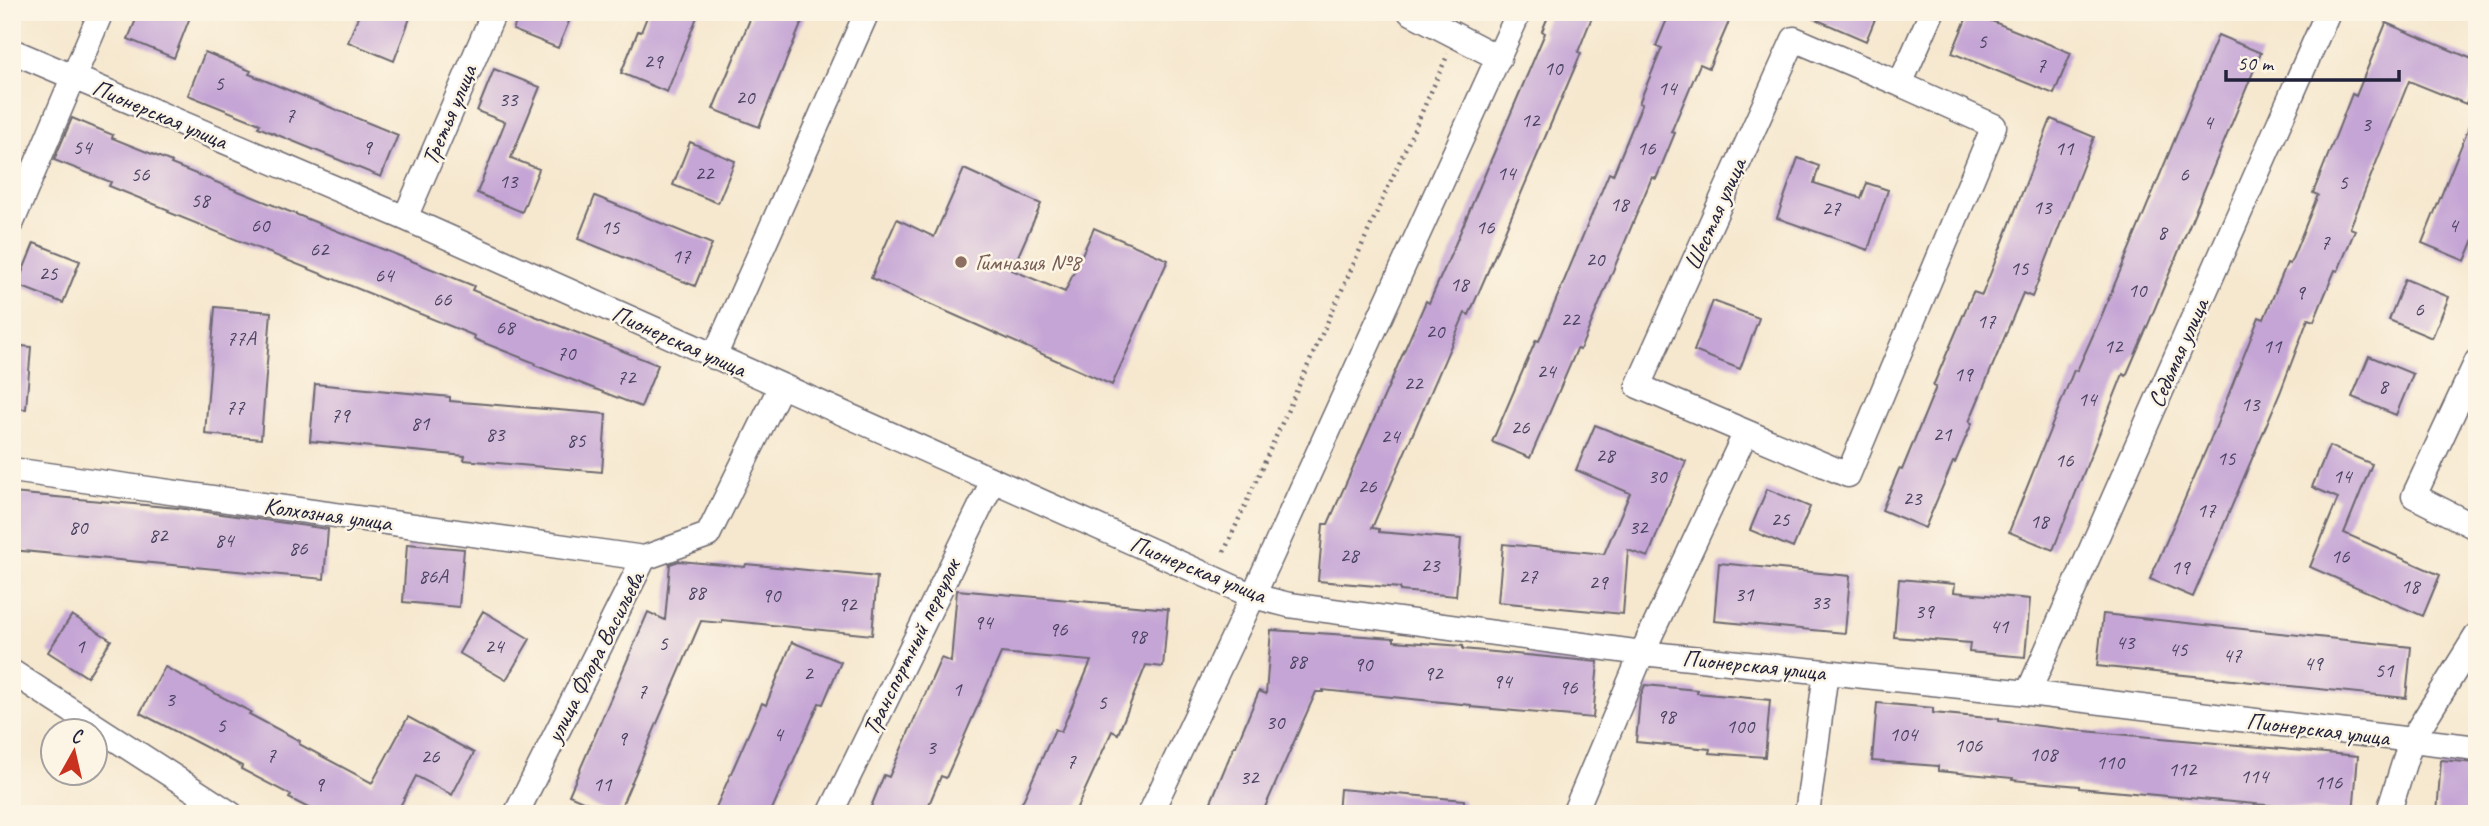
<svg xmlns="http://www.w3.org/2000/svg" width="2489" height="826" font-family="Caveat,sans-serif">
  <rect width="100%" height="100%" fill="#fcf5e5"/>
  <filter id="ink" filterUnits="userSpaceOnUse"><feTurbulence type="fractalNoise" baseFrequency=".0143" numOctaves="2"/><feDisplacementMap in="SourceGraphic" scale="14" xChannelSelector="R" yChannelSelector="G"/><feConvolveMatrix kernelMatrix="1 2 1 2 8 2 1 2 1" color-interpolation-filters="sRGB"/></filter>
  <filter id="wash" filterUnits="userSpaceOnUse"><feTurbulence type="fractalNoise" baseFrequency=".00686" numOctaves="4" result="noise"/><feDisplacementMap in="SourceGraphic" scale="28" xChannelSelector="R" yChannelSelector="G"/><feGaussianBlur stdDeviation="1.57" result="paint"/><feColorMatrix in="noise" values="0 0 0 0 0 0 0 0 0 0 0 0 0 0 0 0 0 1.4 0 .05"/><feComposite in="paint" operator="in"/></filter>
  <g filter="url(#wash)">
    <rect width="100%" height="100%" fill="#f6e8cf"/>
    <g id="blocks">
      <path fill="#c5a5d5" d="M139 12H192L174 58 128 39Z
        M360 12H395L410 18 394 61 348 42Z
        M520 12H573L558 48 513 30Z
        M649 12H699L667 92 621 73 638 31 641 32Z
        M753 12H793L804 17 759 127 713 109Z
        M1550 12H1594L1578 52 1581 53 1494 257 1469 315 1465 313 1372 528 1379 529V532L1461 539 1456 596 1400 591V588L1318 581 1323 524H1328L1426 301 1429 303 1451 254 1545 33 1542 31Z
        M1670 12H1718L1731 17 1709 68 1700 64 1671 132 1675 133 1656 179 1652 177 1580 350 1577 349 1530 458 1492 442 1536 340 1539 341 1609 173 1613 175 1642 104 1639 103 1662 48 1656 46Z
        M1799 12H1878L1866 41Z
        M1969 12 2071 53 2054 94 1952 53Z
        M2386 23 2477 61V77L2466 104 2409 81 2350 228 2355 230 2338 271 2335 270 2314 321 2308 319 2280 393 2193 597 2150 579 2215 429 2259 317 2264 319 2287 263 2290 264 2318 195 2313 193 2336 135 2352 94 2356 96Z
        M2218 35 2261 53 2150 320 2126 376 2123 374 2053 550 2009 532 2074 370 2077 371 2101 317Z
        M205 52 251 71 249 74 398 135 381 177 258 127 260 124 188 95Z
        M494 69 540 87 511 158 539 169 522 212 477 193 505 122 477 111Z
        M2477 107V232L2465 261 2422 243Z
        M72 118 113 135 112 138 172 162 171 164 474 286 472 290 535 316 658 365 641 407 534 365 535 363 474 339 475 336 168 212 169 210 109 186 111 182 54 160Z
        M2051 119 2094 137 2032 297 2023 293 1969 422 1972 423 1955 463 1953 462 1925 528 1882 510 1899 469 1902 470 1936 387 1933 386 1973 292 1982 295Z
        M690 142 735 161 718 203 673 185Z
        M1798 158 1819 166 1814 183 1861 198 1867 183 1888 190 1868 250 1777 218Z
        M964 169 1041 204 1012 270 1065 292 1094 228 1168 260 1112 385 871 278 897 219 934 237Z
        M595 196 712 244 695 286 578 239Z
        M34 243 80 261 63 303 17 285Z
        M2405 279 2449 297 2432 338 2389 320Z
        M1713 301 1759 318 1740 369 1694 351Z
        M215 307 271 312 261 439 205 434Z
        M12 345 31 347 26 409 12 408Z
        M2369 356 2413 374 2396 415 2352 397Z
        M315 384 450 397V401L606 414 602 472 464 460 465 456 310 441Z
        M1595 425 1686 461 1648 557 1628 550 1623 614 1498 602 1503 544 1604 554 1630 493 1576 470Z
        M2329 446 2372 464 2344 533 2440 575 2423 616 2310 567 2338 498 2312 487Z
        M1767 489 1810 507 1793 548 1750 530Z
        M12 493 178 508 328 529 324 579 12 550Z
        M407 544 464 549 459 607 403 602Z
        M679 561 745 567 746 564 877 577 872 635 722 620V623L701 621 618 814H613L569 795 648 612 665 620 670 564Z
        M1719 563 1850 576 1845 633 1714 621Z
        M1899 579 1955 584 1954 592 2030 599 2025 657 1969 652 1970 643 1894 637Z
        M957 590 1168 609 1163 667 1146 665 1118 734 1112 731 1074 814H1017L1055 729 1061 732 1091 661 1001 653 946 778 941 776 925 814H868L884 775 889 777 941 658 951 662Z
        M483 611 530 639 506 680 459 653Z
        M2103 614 2411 647 2406 698 2097 666Z
        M72 615 111 640 87 677 48 652Z
        M1271 630 1394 638V641L1463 646V649L1598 662 1593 718 1471 707V705L1323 690V692H1316L1262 814H1206L1234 746H1236L1259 691 1266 694Z
        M792 642 841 662 823 704 819 703 770 814H713L762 703 766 705Z
        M165 667 251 712 249 714 300 741 299 744 372 783 408 717 474 753 452 795 416 776 396 814H320L289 798 291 795 241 769 242 766 140 713Z
        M1645 685 1697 690V693L1770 700 1765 757 1709 753 1710 749 1636 742 1640 697Z
        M1877 703 1933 708V713L1999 719V721L2073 730 2358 756 2353 813 2079 788V786L2012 780 2013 778 1938 771V766L1872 761Z
        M2441 760 2477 763V814H2437Z
        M1340 789 1464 800V814H1338Z"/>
    </g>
  </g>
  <g filter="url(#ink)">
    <use href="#blocks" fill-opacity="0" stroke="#6c676f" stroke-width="2"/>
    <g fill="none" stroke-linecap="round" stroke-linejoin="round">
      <defs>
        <path id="minor" d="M1410 12 1499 58
          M12 51 405 218 1253 596 1289 605 1642 653 2028 693 2477 748
          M405 218 494 12
          M12 222 101 12
          M714 357 867 12
          M2477 361 2414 496 2477 528
          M1746 432 1848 475 1994 126 1900 84
          M12 470 644 558
          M12 672 231 814
          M2028 693 2328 12
          M516 814 644 558 708 535 781 386
          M830 814 993 481
          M1150 814 1253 596 1519 12
          M1574 814 1642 653 1746 432 1638 386 1794 39 1900 84 1932 12
          M1807 814 1826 672
          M2388 814 2411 741 2477 635"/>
      </defs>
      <use href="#minor" stroke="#6c676f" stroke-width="27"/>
      <path stroke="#6c676f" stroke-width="4.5" stroke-dasharray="2 5" stroke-linecap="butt" d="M1224 552 1448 54"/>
      <use href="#minor" stroke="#fff" stroke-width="24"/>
    </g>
  </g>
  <circle fill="#8d6e63" stroke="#fcf5e5" stroke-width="2.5" cx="961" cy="262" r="7"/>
  <g text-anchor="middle" stroke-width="5" stroke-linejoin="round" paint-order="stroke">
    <g font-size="21" fill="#4b4362">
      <text x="1982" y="48">5</text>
      <text x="653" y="68">29</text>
      <text x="2041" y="72">7</text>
      <text x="1553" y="75">10</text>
      <text x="219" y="90">5</text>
      <text x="1667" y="95">14</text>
      <text x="745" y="104">20</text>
      <text x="508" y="106">33</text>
      <text x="290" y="122">7</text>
      <text x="1530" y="127">12</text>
      <text x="2208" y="129">4</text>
      <text x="2366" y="131">3</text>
      <text x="82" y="154">54</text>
      <text x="367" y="154">9</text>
      <text x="1646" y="155">16</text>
      <text x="2064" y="155">11</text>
      <text x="704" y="180">22</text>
      <text x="1506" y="180">14</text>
      <text x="140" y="181">56</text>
      <text x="2184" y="181">6</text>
      <text x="508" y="188">13</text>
      <text x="2343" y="189">5</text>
      <text x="200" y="207">58</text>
      <text x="1619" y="211">18</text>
      <text x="2042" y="214">13</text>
      <text x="1831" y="215">27</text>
      <text x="260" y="232">60</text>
      <text x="2453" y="232">4</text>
      <text x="610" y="234">15</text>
      <text x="1485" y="234">16</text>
      <text x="2162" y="239">8</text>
      <text x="2325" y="249">7</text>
      <text x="319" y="256">62</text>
      <text x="681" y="263">17</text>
      <text x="1595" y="266">20</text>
      <text x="2019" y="275">15</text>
      <text x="48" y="280">25</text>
      <text x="384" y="282">64</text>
      <text x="1459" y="291">18</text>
      <text x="2137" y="297">10</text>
      <text x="2300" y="299">9</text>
      <text x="442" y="306">66</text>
      <text x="2419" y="316">6</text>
      <text x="1570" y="326">22</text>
      <text x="1986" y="328">17</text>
      <text x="505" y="334">68</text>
      <text x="1435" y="338">20</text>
      <text x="241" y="345">77А</text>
      <text x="2113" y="353">12</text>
      <text x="2272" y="353">11</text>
      <text x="566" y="360">70</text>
      <text x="1546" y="378">24</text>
      <text x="1963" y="381">19</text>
      <text x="626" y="384">72</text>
      <text x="1413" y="390">22</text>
      <text x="2383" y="393">8</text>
      <text x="2087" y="406">14</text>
      <text x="2250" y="411">13</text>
      <text x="235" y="414">77</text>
      <text x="340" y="422">79</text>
      <text x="420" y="430">81</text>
      <text x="1520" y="434">26</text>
      <text x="495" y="441">83</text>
      <text x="1942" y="441">21</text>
      <text x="1390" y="443">24</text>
      <text x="576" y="447">85</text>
      <text x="1605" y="462">28</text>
      <text x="2226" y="465">15</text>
      <text x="2064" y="467">16</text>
      <text x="1657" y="483">30</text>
      <text x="2342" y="483">14</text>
      <text x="1367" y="493">26</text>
      <text x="1912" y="505">23</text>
      <text x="2206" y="517">17</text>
      <text x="1780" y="526">25</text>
      <text x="2039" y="528">18</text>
      <text x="78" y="534">80</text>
      <text x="1638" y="534">32</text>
      <text x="158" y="542">82</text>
      <text x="224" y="547">84</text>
      <text x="298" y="555">86</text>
      <text x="1349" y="562">28</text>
      <text x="2340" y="563">16</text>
      <text x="1430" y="572">23</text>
      <text x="2180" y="574">19</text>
      <text x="433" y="583">86А</text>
      <text x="1528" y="583">27</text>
      <text x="1598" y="589">29</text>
      <text x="2410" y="593">18</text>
      <text x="696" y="599">88</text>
      <text x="1744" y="601">31</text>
      <text x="771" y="602">90</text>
      <text x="1820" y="609">33</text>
      <text x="847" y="611">92</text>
      <text x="1924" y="618">39</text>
      <text x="983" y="629">94</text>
      <text x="1999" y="633">41</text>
      <text x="1058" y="636">96</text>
      <text x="1137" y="643">98</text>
      <text x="2125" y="649">43</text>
      <text x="663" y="650">5</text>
      <text x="80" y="653">1</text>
      <text x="494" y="653">24</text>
      <text x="2178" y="656">45</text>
      <text x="2232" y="662">47</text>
      <text x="1297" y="668">88</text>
      <text x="2313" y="670">49</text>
      <text x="1363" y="671">90</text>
      <text x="2384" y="677">51</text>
      <text x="808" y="680">2</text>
      <text x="1433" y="680">92</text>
      <text x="1502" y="688">94</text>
      <text x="1568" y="694">96</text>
      <text x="957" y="696">1</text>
      <text x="642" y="698">7</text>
      <text x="170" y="706">3</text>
      <text x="1102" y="709">5</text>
      <text x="1666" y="723">98</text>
      <text x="1275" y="729">30</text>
      <text x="221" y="732">5</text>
      <text x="1740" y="733">100</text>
      <text x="778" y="741">4</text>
      <text x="1903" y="741">104</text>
      <text x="622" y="745">9</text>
      <text x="1968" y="752">106</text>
      <text x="931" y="754">3</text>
      <text x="2043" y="761">108</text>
      <text x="271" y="762">7</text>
      <text x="430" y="763">26</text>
      <text x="1071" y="768">7</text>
      <text x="2110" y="769">110</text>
      <text x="2182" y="776">112</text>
      <text x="2254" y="783">114</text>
      <text x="1249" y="784">32</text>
      <text x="2328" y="789">116</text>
      <text x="319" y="791">9</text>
      <text x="602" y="791">11</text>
    </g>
    <g font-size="24" fill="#22223b" stroke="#fcf5e5">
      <text transform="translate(160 114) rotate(23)" y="8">Пионерская улица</text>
      <text transform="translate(449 115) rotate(-67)" y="8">Третья улица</text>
      <text transform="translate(1715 214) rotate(-66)" y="8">Шестая улица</text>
      <text transform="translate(679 341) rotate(24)" y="8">Пионерская улица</text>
      <text transform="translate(2178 353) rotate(-66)" y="8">Седьмая улица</text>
      <text transform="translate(328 514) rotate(8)" y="8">Колхозная улица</text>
      <text transform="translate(1198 569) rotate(22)" y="8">Пионерская улица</text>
      <text transform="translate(911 647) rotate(-64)" y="8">Транспортный переулок</text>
      <text transform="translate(595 657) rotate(-63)" y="8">улица Флора Васильева</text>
      <text transform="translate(1754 665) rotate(6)" y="8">Пионерская улица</text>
      <text transform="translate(2318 729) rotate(7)" y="8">Пионерская улица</text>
    </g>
    <g font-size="24" fill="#785e54" stroke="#fcf5e5" text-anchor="start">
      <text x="975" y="270">Гимназия №8</text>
    </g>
  </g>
  <rect width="2489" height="826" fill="none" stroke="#fcf5e5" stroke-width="42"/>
  <g transform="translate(74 752) rotate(8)"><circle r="33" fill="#fcf5e5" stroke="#a5a1a1" stroke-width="2"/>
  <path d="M0-5L12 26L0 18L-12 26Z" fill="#c8321e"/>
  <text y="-10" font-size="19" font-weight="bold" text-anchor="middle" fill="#22223b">С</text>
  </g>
  <path d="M2226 70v10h173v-10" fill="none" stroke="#22223b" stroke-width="3.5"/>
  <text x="2237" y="70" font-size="21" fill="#22223b" stroke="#fcf5e5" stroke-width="5" paint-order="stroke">50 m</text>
</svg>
